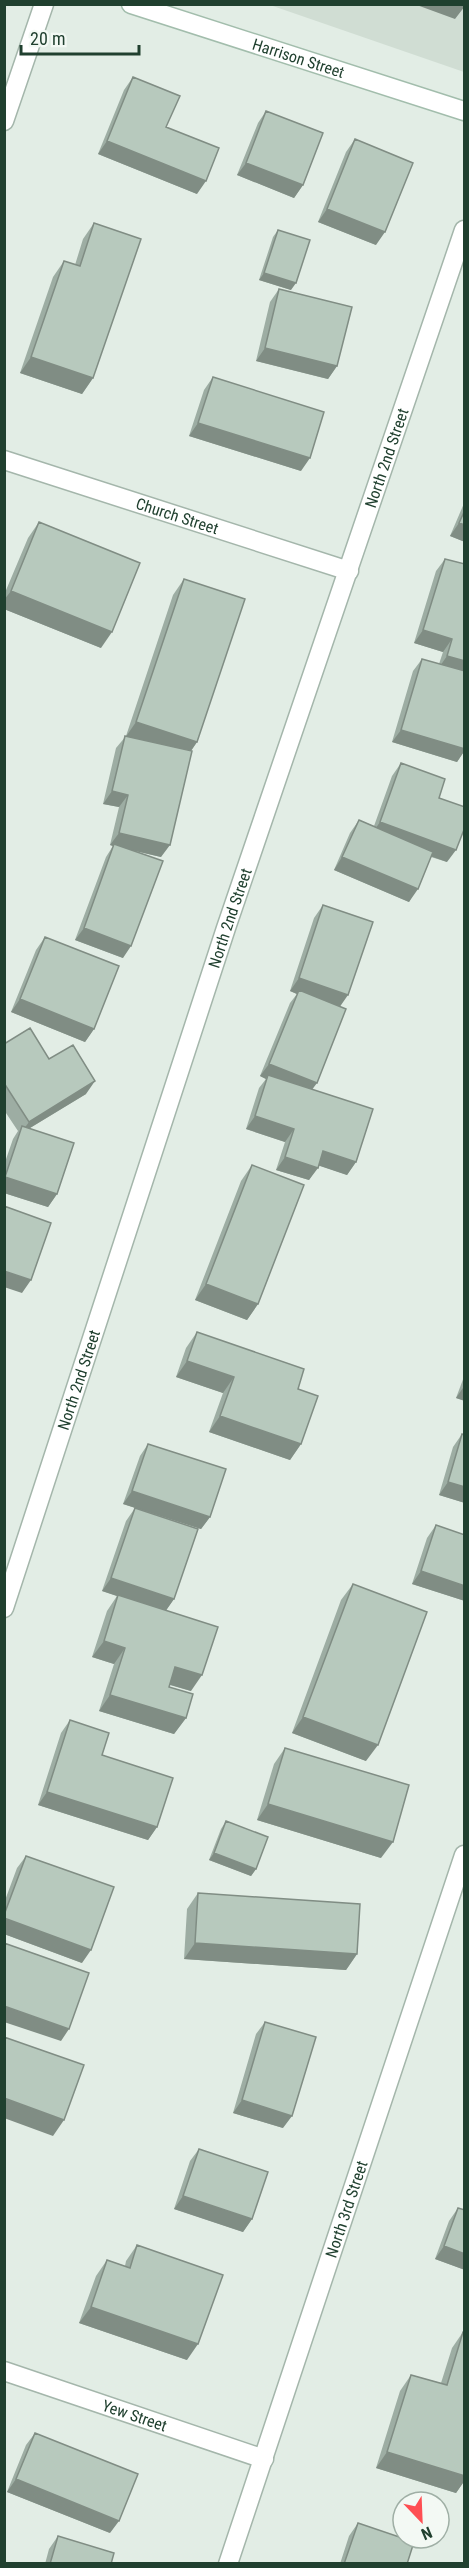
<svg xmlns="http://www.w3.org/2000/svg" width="469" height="2568" font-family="'Roboto Condensed',sans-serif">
  <rect width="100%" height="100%" fill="#e2ede5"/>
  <path fill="#d0ddd3" d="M270 5H464V72Z"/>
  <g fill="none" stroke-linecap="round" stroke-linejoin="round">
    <defs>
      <g id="street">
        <path d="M4 121 44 4"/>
        <path id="s1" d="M4 460 349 571"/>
        <path id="s2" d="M4 1608 226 928 464 230"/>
        <path id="s3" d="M4 2371 264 2459"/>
        <path id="s4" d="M228 2564 464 1855"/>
      </g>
      <g id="secondary">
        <path id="s5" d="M131 4 464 111"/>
      </g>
    </defs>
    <use href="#street" stroke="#a4b6ab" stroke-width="21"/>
    <use href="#secondary" stroke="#a2bdac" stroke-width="21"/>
    <use href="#street" stroke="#fff" stroke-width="18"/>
    <use href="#secondary" stroke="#fff" stroke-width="18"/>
  </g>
  <path fill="#9dada3" d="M133 77 166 127 197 194 98 154 124 90Z
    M266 111 303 185 294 198 237 175 258 123Z
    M355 139 376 245 318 222 346 152Z
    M94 223 93 378 82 394 20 373 53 277 64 261 75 265 83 239Z
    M278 230 291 290 259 280 273 237Z
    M279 289 337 366 328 379 256 361 270 302Z
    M213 377 301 471 189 436 204 390Z
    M465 501V542L450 536Z
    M39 522 101 648 4 609V595L28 538Z
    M445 559 465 564V750L457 762 392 742 413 671 422 659 439 664 443 652 414 643 436 571Z
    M184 579 197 742 191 751 161 857 135 851 123 958 75 940 106 857 113 846 110 845 119 807 103 804 116 748 126 736 173 595Z
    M401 763 439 798 447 862 431 857 409 902 334 870 350 833 359 820 374 826 392 776Z
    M323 905 340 1007 312 1089 356 1162 347 1175 318 1165 309 1180 276 1170 285 1142 246 1129 259 1088 266 1079 260 1076 290 1003 297 994 290 991 314 918Z
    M45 937 94 1029 85 1042 11 1012 36 950Z
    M4 1044 49 1059 86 1094 30 1128 57 1194 48 1207 4 1193V1165L13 1139 18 1131 4 1110Z
    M252 1165 258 1304 247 1320 195 1300 241 1181Z
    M197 1332 298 1389 301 1444 290 1460 209 1432 223 1393 176 1377 186 1348Z
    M465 1374V1401L456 1398Z
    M462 1434 465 1503 439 1495 453 1447Z
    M148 1444 210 1517 201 1529 123 1504 140 1456Z
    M135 1508 174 1599 166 1610 191 1691 170 1685 169 1687 186 1718 174 1734 99 1711 114 1664 92 1657 107 1611 117 1596 102 1591 126 1521Z
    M436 1525 465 1535V1601L412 1584 427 1538Z
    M353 1584 366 1761 292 1733 341 1600Z
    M70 1720 102 1755 157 1827 148 1840 38 1805 61 1733Z
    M285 1748 381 1858 257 1820 274 1764Z
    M226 1821 256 1869 251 1876 209 1860 221 1829Z
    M26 1856 82 1963 4 1934V1903L17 1868Z
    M198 1893 357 1954 346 1970 184 1959 187 1909Z
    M265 2022 283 2128 233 2113 256 2034Z
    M199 2149 252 2219 243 2232 174 2209 190 2161Z
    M458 2208 465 2210V2270L435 2259 449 2221Z
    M137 2245 187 2360 79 2323 96 2276 107 2260 125 2266 126 2261Z
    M463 2332H465V2480L456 2493 376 2468 400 2391 411 2375 441 2383 452 2348Z
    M35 2433 110 2533 7 2492 26 2445Z
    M358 2523 407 2564H340L349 2536Z
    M58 2536 111 2564H45L49 2549Z"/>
  <path fill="#808d84" d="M414 4H465V6L455 19Z
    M107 141 206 181 197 194 98 154Z
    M246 163 303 185 294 198 237 175Z
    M327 209 385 232 376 245 318 222Z
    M264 273 296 283 291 290 259 280Z
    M265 348 337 366 328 379 256 361Z
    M31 357 93 378 82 394 20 373Z
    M198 423 310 458 301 471 189 436Z
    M459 523 465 525V542L450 536Z
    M11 591 112 632 101 648 4 609V600Z
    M423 630 452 639 443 652 414 643Z
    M447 656 465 661V677L438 669Z
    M136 722 197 742 186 758 125 738Z
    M401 730 465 749V750L457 762 392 742Z
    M112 791 128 795 119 807 103 804Z
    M380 822 456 850 447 862 371 835Z
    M119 833 170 845 161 857 114 846V844L113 846 110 845Z
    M342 857 418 889 409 902 334 870Z
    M84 928 131 946 123 958 75 940Z
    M299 978 348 995 339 1008 299 990 297 994 290 991Z
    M20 999 94 1029 85 1042 11 1012Z
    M269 1064 317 1083 308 1095 268 1075 266 1079 260 1076Z
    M95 1081 86 1094 20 1134 29 1122Z
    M255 1116 294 1129 285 1142 246 1129Z
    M323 1151 356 1162 347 1175 314 1164Z
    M285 1157 318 1168 309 1180 276 1170Z
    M5 1177 57 1194 48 1207 4 1193Z
    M4 1271 31 1280 22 1293 4 1287Z
    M206 1284 258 1304 247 1320 195 1300Z
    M187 1361 234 1377 223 1393 176 1377Z
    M465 1385V1401L456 1398Z
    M220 1416 301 1444 290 1460 209 1432Z
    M448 1482 465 1487V1503L439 1495Z
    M132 1491 210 1517 201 1529 123 1504Z
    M421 1571 465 1586V1601L412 1584Z
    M111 1578 174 1599 165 1612 102 1591Z
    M104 1641 125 1648 114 1664 92 1657Z
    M175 1667 202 1675 191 1691 164 1683Z
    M110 1695 186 1718 174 1734 99 1711Z
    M303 1717 378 1745 366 1761 292 1733Z
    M47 1792 157 1827 148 1840 38 1805Z
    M268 1804 393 1842 381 1858 257 1820Z
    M214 1853 256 1869 251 1876 209 1860Z
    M4 1918 91 1950 82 1963 4 1934Z
    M195 1943 357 1954 346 1970 184 1959Z
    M4 2006 69 2029 61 2041 4 2022Z
    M4 2098 64 2120 53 2136 4 2118Z
    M242 2100 292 2116 283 2128 233 2113Z
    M183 2196 252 2219 243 2232 174 2209Z
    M444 2246 465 2254V2270L435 2259Z
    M91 2307 198 2344 187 2360 79 2323Z
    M387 2452 465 2476V2480L456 2493 376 2468Z
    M16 2479 119 2521 110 2533 7 2492Z"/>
  <path fill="#b7c9bd" stroke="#808d84" stroke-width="1.5" d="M133 77 180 96 166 127 219 148 206 181 107 141Z
    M266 111 323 133 303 185 246 163Z
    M355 139 413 163 385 232 327 209Z
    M94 223 141 239 93 378 31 357 64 261 80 266Z
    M278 230 310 240 296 283 264 273Z
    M279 289 352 307 337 366 265 348Z
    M213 377 324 412 310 458 198 423Z
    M465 510V525L459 523Z
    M39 522 140 563 112 632 11 591Z
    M445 559 465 564V661L447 656 452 639 423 630Z
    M184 579 245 599 197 742 136 722Z
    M422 659 465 671V749L401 730Z
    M125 736 192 751 170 845 119 833 128 795 112 791Z
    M401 763 445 779 439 798 465 807V827L456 850 380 822Z
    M359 820 433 852 418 889 342 857Z
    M114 844 163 861 131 946 84 928Z
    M323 905 373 922 348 995 299 978Z
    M45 937 119 966 94 1029 20 999Z
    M299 990 346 1009 317 1083 269 1064Z
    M30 1028 49 1059 73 1045 95 1081 29 1122 4 1083V1044Z
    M268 1075 373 1109 356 1162 323 1151 318 1168 285 1157 294 1129 255 1116Z
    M22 1126 74 1143 57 1194 5 1177Z
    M252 1165 304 1185 258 1304 206 1284Z
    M4 1206 51 1223 31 1280 4 1271Z
    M197 1332 304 1369 298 1389 318 1396 301 1444 220 1416 234 1377 187 1361Z
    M462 1434 465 1435V1487L448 1482Z
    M148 1444 226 1469 210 1517 132 1491Z
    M135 1508 198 1529 174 1599 111 1578Z
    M436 1525 465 1535V1586L421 1571Z
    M353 1584 427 1612 378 1745 303 1717Z
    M118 1595 218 1627 202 1675 175 1667 169 1687 193 1694 186 1718 110 1695 125 1648 104 1641Z
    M70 1720 109 1733 102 1755 173 1778 157 1827 47 1792Z
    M285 1748 409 1785 393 1842 268 1804Z
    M226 1821 268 1837 256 1869 214 1853Z
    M26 1856 114 1887 91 1950 4 1918V1915Z
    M198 1893 360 1904 357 1954 195 1943Z
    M4 1943 89 1973 69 2029 4 2006Z
    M265 2022 316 2037 292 2116 242 2100Z
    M4 2037 84 2065 64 2120 4 2098Z
    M199 2149 268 2172 252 2219 183 2196Z
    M458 2208 465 2210V2254L444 2246Z
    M137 2245 223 2275 198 2344 91 2307 107 2260 130 2268Z
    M463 2332H465V2476L387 2452 411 2375 447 2385Z
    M35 2433 138 2474 119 2521 16 2479Z
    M358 2523 414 2542 407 2564H344Z
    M58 2536 114 2553 111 2564H50Z"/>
  <g text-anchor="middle" stroke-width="4.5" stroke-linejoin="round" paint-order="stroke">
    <g font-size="16" fill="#20402f" stroke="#f3f9f4">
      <text dy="6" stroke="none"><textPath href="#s5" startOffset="176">Harrison Street</textPath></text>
      <text dy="6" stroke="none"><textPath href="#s2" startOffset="1212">North 2nd Street</textPath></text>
      <text dy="6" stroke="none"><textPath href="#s1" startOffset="182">Church Street</textPath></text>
      <text dy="6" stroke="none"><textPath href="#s2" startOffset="726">North 2nd Street</textPath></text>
      <text dy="6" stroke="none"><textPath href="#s2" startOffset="240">North 2nd Street</textPath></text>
      <text dy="6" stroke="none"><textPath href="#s4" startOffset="374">North 3rd Street</textPath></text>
      <text dy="6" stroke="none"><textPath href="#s3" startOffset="138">Yew Street</textPath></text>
    </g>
  </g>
  <rect width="469" height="2568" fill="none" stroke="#20402f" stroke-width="12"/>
  <g transform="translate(421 2520) rotate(157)"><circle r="28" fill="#f3f9f4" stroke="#9fafa5" stroke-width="1.5"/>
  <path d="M0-4.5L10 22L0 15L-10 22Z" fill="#fe4f53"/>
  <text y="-9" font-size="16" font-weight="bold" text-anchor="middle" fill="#20402f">N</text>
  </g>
  <path d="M21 45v9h118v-9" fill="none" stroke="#20402f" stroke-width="3"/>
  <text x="30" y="45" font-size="18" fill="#20402f" stroke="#f3f9f4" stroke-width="4.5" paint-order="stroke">20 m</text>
</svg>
